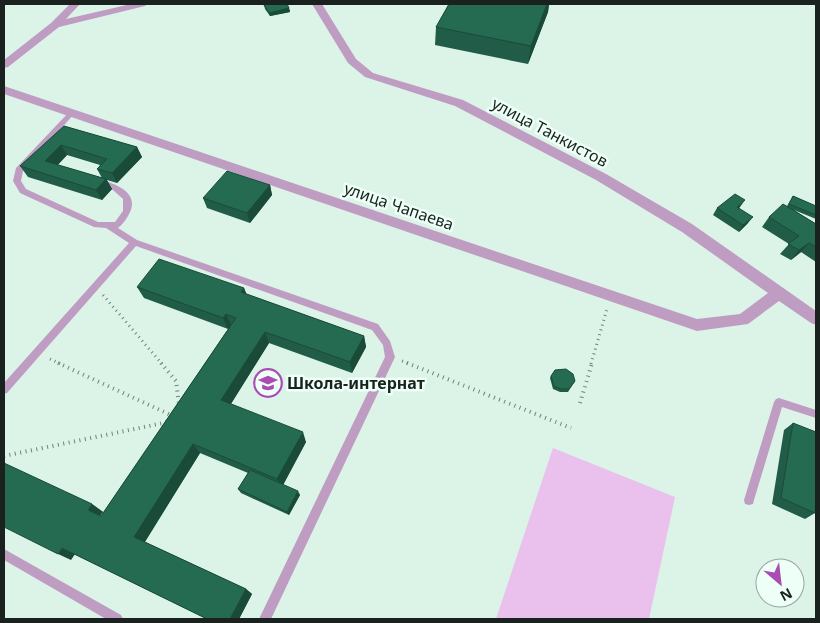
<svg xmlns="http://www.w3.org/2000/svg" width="820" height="623" font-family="'Noto Sans',sans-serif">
  <rect width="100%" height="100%" fill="#dcf3e8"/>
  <path fill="#eac0ed" d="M553 448 675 497 649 619H496Z"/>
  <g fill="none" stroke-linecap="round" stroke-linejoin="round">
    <path stroke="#72817a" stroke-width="3" stroke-dasharray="1 4" stroke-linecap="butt" d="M103 295 162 364
      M50 359 61 364
      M402 361 410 364
      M591 364 607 309"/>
    <path stroke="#72817a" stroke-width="4" stroke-dasharray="1 4.5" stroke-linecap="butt" d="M58 363 173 416
      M161 363 176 381 179 404
      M407 363 571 428
      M580 403 592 363
      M4 456 168 422"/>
    <path fill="#bf9dc2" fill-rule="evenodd" d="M70 111H74L75 113 23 171 21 181 26 189 98 222H115L123 211V199L113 190 96 184 95 182 99 179C116 184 142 193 128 216 125 221 122 225 118 228L137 240 378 324 390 341 395 357 271 619H259L385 357 383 345 372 330 136 246 7 393 4 394V383L129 243 106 228 94 227 20 193 13 181 16 168Z
      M779 398 816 410V418L782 407 754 500 753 504 749 505 745 504 744 500 774 402 776 399Z
      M4 549 121 615 123 619H106L4 560Z"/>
    <path fill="#bf9dc2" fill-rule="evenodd" d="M70 4H80L66 19 131 4H147L145 6 59 27 8 67 4 68V60L51 23Z
      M312 4H322L356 59 373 73 463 100 606 174 692 224 816 311V325L811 323 779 301 748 324 697 331 4 94V86L697 319 740 314 768 293 682 232 596 180 455 106 365 77 348 63Z"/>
  </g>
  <path fill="#205c47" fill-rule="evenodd" d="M449 4H549L548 12 528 64 435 45 436 27Z
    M264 5 289 8 290 12 270 16 265 9Z
    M64 126 137 147 142 157 117 183 107 180 112 189 102 200 28 177 20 166ZM67 155 100 165 97 169 102 178 58 165Z
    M270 185 272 195 250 223 207 208 203 198Z
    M793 196 816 206V219L794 210 816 224V262L801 252 791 260 780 254 789 244 762 227 769 217 787 206Z
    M740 207 739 208 748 223 739 232 713 215 717 208Z
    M137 287 244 288 246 294 364 336 366 347 352 373 269 343 231 404 306 442 283 485 300 495 289 515 241 493 238 489 248 473 200 453 145 542 246 589 252 594 239 619H207L74 554 71 560 92 504 103 512 100 515 101 516 228 329 144 298Z
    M551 376 575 381 568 392H560L553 389 550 378Z
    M793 423 815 513 805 519 772 504 784 430Z"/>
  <path fill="#1a4b39" d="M547 4H549L548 12 528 64 531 46Z
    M289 8 290 12 270 16 269 13Z
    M61 145 67 155 51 171 45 161Z
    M137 147 142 157 117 183 112 173Z
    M106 179 112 189 102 200 96 190Z
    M270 185 272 195 250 223 247 213Z
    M745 200 740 207 733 213 737 207Z
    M753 217 748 223 739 232 743 225Z
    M809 243 801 252 791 260 799 250Z
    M244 288 249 300 241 292Z
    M226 314 231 325 228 329 223 318Z
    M265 332 269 343 227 410 221 400Z
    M364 336 366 347 352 373 350 362Z
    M303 432 306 442 282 487 277 479Z
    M193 444 200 453 144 543 134 537Z
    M298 491 300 495 289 515 287 512Z
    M92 504 103 512 99 517 88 510Z
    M62 548 75 554 71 560 58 554Z
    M246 589 252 594 239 619H230Z"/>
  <path fill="#256b52" stroke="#1a4b39" d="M270 4H287L289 8 269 13 264 5Z
    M449 4H547L531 46 436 27Z
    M64 126 137 147 112 173 97 169 107 159 61 145 45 161 106 179 96 190 20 166Z
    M227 171 270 185 247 213 203 198Z
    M735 194 745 200 737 207 753 217 743 225 717 208Z
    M793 196 816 206V215L789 204Z
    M783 204 816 224V247L809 243 799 250 788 244 799 236 769 217Z
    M159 259 244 288 241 292 364 336 350 362 265 332 221 400 303 432 277 479 193 444 134 537 246 589 230 619H207L62 548 58 554 4 527V463L92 504 88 510 101 516 236 318 226 314 223 318 137 287Z
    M566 369 573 374 575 381 569 389H561L554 386 551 376 555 370Z
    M793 423 816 432V506L815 513 781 498Z
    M250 470 298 491 287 512 238 489Z"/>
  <defs>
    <symbol id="school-ring" viewBox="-11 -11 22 22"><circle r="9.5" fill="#edfff6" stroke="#ab4cb4" stroke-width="1.5"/><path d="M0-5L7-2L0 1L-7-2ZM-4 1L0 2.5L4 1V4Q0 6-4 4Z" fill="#ab4cb4"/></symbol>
  </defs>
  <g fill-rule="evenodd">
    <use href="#school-ring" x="252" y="367" width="32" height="32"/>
  </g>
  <g text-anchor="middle" stroke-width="5" stroke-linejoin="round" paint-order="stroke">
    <g font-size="16" fill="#19221e" stroke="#edfff6">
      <text transform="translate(550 132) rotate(28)" y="6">улица Танкистов</text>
      <text transform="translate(399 206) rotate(19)" y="6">улица Чапаева</text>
    </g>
    <g font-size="16" font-weight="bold" fill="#19221e" stroke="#edfff6" text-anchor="start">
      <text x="287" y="389">Школа-интернат</text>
    </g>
  </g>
  <rect width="820" height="623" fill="none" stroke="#19221e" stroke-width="10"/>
  <g transform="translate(780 583) rotate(152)"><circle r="24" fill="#edfff6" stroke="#98a7a0"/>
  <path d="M0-4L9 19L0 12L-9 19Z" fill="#ab4cb4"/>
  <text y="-8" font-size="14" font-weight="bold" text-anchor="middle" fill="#19221e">N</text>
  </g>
</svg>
